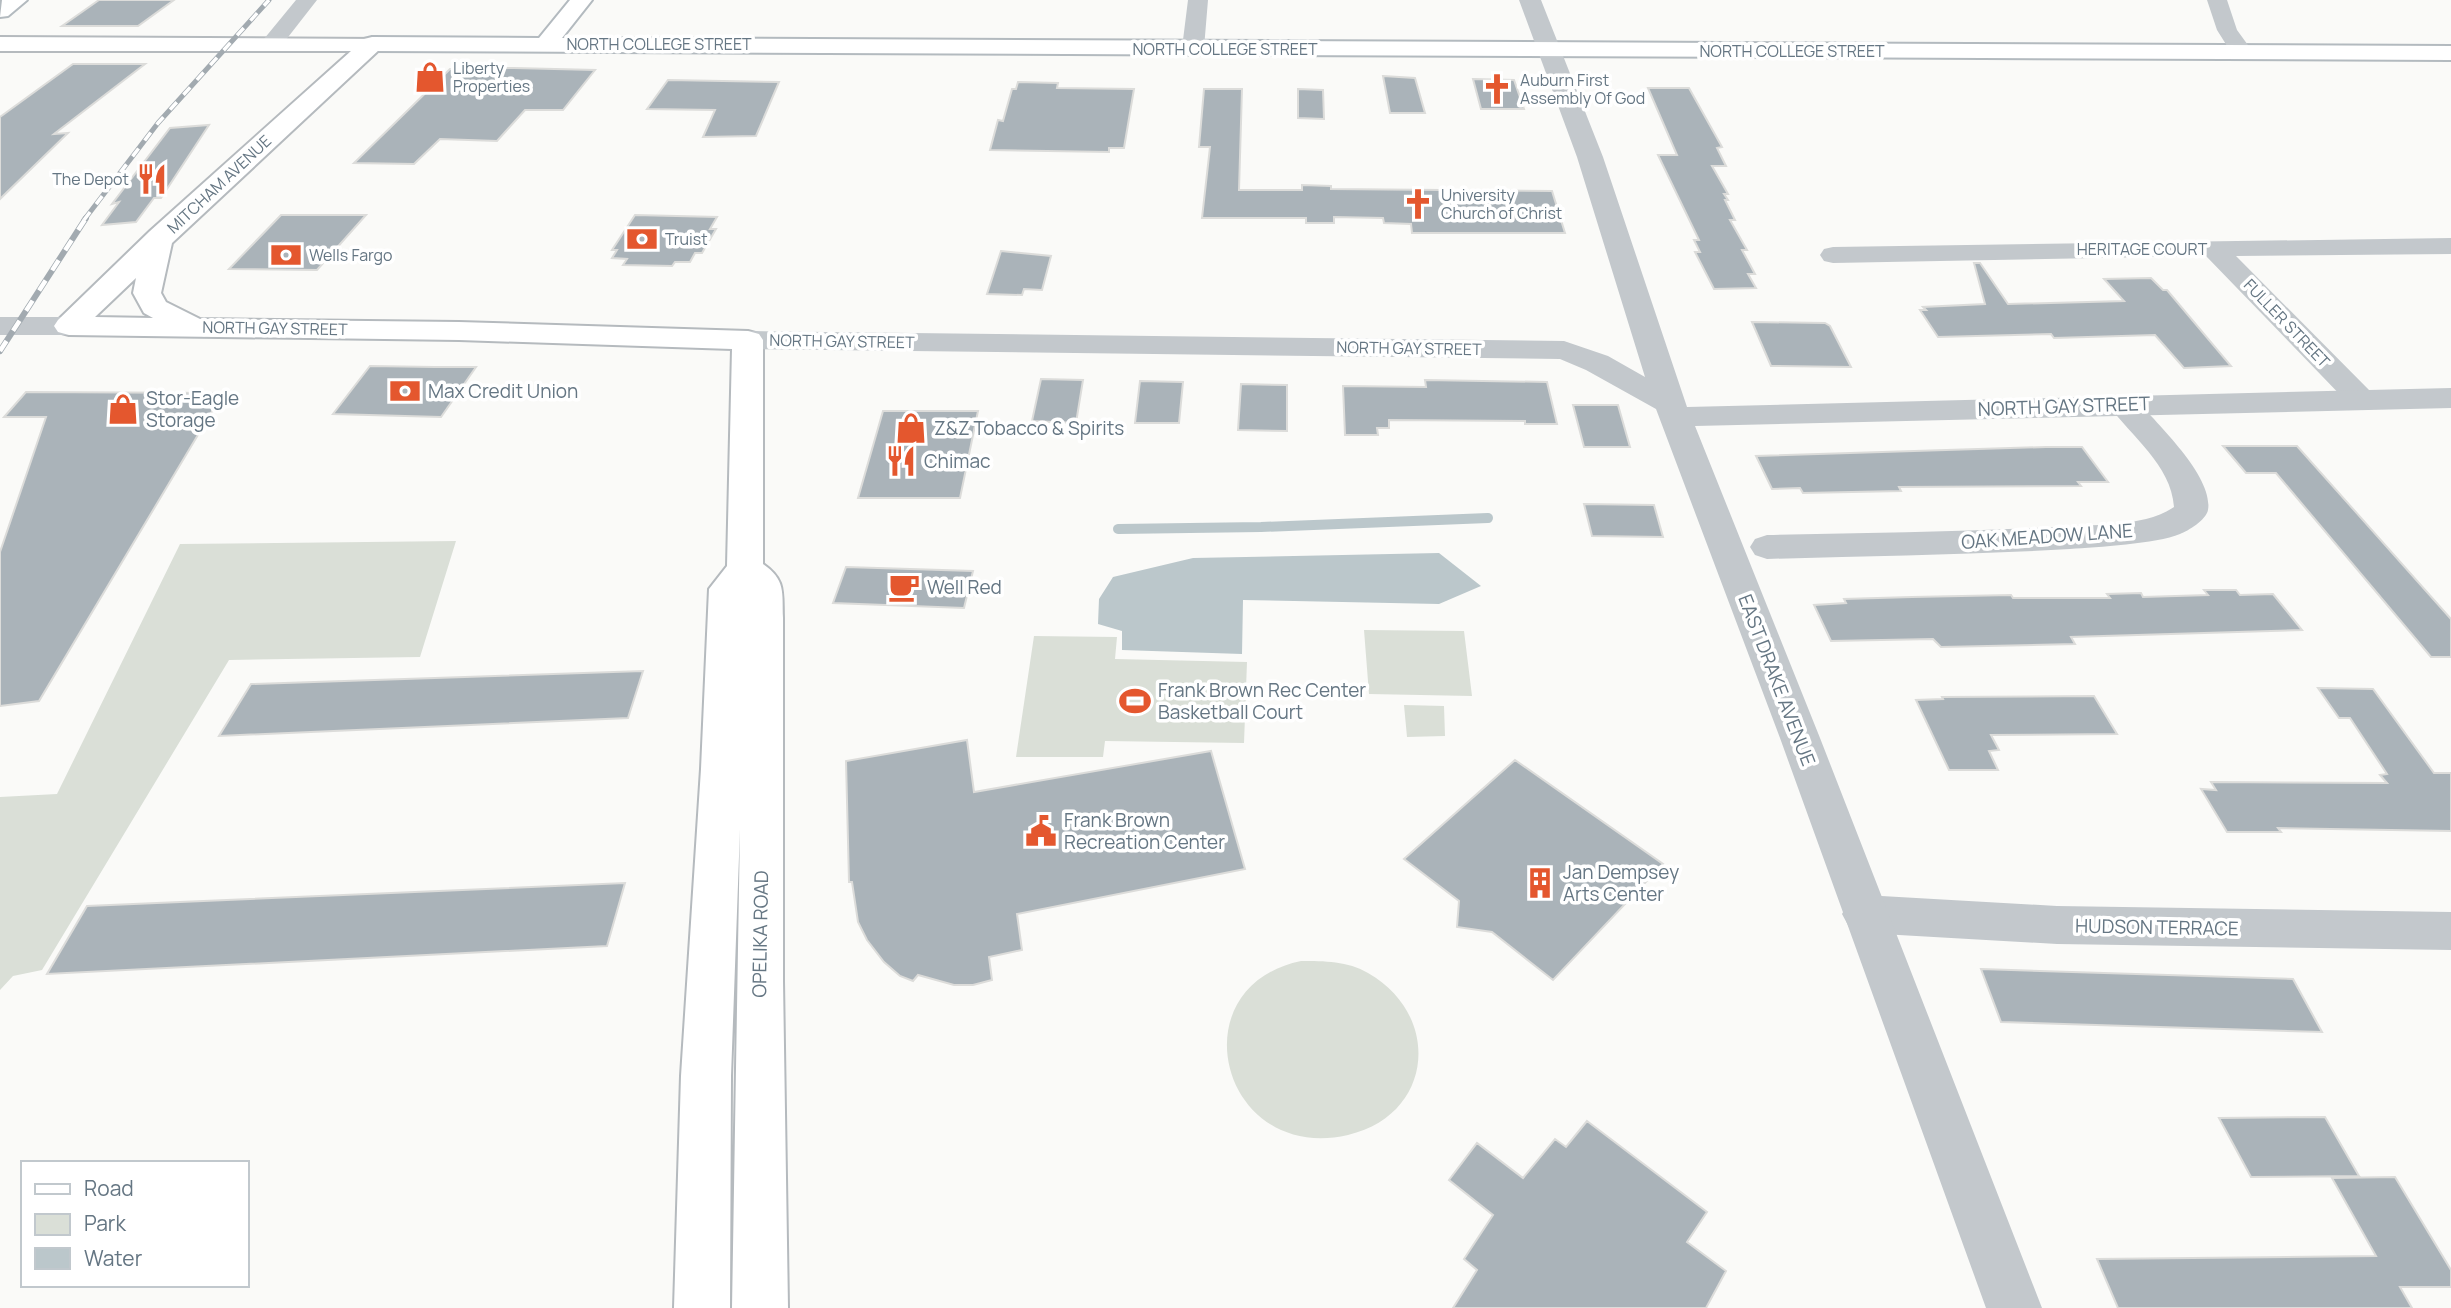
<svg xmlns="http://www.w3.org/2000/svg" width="2451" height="1308" font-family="Manrope,sans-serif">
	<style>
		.green { fill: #dadfd7 }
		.water { fill: #bbc7cb }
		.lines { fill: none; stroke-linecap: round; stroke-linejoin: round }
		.stream { stroke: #bbc7cb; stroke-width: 10 }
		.building { fill: #aab3b9; stroke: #dcdcda; stroke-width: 2 }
		.secondary-casing { stroke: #b3babf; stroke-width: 4 }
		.primary-casing { stroke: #b5babe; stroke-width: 4 }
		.minor { fill: #c3c8cc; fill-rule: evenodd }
		.tertiary { fill: #c3c8cc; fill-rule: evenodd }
		.secondary { fill: #fff; fill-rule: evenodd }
		.primary { fill: #fff; fill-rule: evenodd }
		.rail-far1-casing { stroke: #a2aab0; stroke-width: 5 }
		.rail-casing { stroke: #a2aab0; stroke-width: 6 }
		.rail-far1 { stroke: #fff; stroke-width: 3.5; stroke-dasharray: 10; stroke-linecap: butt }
		.rail { stroke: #fff; stroke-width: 4.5; stroke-dasharray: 12; stroke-linecap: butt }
		.labels { text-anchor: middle; stroke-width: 7; stroke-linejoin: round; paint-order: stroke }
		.far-street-label { font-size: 16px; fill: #657683; stroke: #fff }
		.far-poi-label { font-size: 16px; fill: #657683; stroke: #fff; text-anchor: start }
		.poi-label { font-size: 19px; fill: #657683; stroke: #fff; text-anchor: start }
		.street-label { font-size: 19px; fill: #657683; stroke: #fff }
	</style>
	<rect width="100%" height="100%" fill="#fafaf8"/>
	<!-- green -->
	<path class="green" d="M456,541L420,657L229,660L42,970L13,976L0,990V797L57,794L180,544Z
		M1364,630L1464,631L1472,696L1369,694Z
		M1034,636L1117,637L1115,659L1247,662L1244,743L1105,741L1103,757H1016Z
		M1404,705L1444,706L1445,736L1407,737Z
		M1301,961C1324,961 1348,961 1368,973C1442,1015 1434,1115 1348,1135C1221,1164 1176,987 1301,961Z"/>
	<!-- water -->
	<path class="water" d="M1439,553L1481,586L1439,604L1243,600L1242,654L1122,650V631L1098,624L1099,599L1113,577L1193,558Z"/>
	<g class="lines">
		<!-- stream -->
		<path class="stream" d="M1118,529L1261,527L1488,518"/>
	</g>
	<!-- building -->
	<path class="building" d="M99,0H174L138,26H62Z
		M73,64H145L54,134L68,133L0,199V117Z
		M450,69L514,68L595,70L563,110H525L497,141L440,139L414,164L354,163Z
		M1383,76L1415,78L1425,113H1390Z
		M1473,79L1514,80L1524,109H1481Z
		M668,80L779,82L756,136L703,137L715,110L647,109Z
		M1018,82L1058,83L1057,88L1134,89L1124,148H1109V152L990,150L998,120L1003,121L1012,89H1016Z
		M1648,88H1689L1722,147L1717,148L1726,166H1712L1728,194H1724L1728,200H1725L1735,220H1730L1747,250H1742L1755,274H1748L1756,288L1714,289L1695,252H1700L1694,240H1699L1658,155H1677Z
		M1204,89H1242L1239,190H1302V185L1331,186V189L1552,191L1565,233H1412L1411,224L1384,223L1383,218L1334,217V223H1306V218H1202L1210,147H1199Z
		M1298,89L1323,90L1324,119L1298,118Z
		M209,125L161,198H154L136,222L102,225L119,202L112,204L170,128Z
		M281,215H366L317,270L229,269Z
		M635,215L717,217L710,229H716L702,253H695L690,262H675L672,266L623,265L627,259L612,258L617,250H612Z
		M1001,251L1051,256L1042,290L1024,289L1022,295L987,294Z
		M1974,263H1980L2008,304L2124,301L2104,279L2151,278L2163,290H2167L2231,366L2184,368L2155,335L2054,338L2051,334L1938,337L1920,310H1926L1923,307L1985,304Z
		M1752,322L1825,323L1830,326L1851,367L1771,366Z
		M370,366L435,367H476L441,417L333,414Z
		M1041,379L1083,380L1076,423L1032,421Z
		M1425,380L1547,382L1557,424H1525V421L1389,420V428H1377L1378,435H1345L1343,386L1426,387Z
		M1140,381L1183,382L1179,423H1135Z
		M1241,384L1287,385V431L1238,430Z
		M26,392L223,393L39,701L0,706V552L46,417H4Z
		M1573,405H1618L1630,447H1584Z
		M883,411H978L960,498H858Z
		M2223,446H2297L2451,619V657H2431L2276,473H2246Z
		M2046,447H2082L2108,482H2078L2081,486L1899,487L1901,491L1803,493L1800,488L1772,489L1756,456Z
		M1584,504L1654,505L1663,537L1592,536Z
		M846,567L973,571L964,608L833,603Z
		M2204,590H2236L2240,595L2273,594L2302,630L2071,637L2075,644L1941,647L1933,639L1831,641L1814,605L1846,603L1844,599L1912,597L2011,595L2013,598H2110L2107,594L2141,593L2143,597L2208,595Z
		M643,671L628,718L219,736L251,684Z
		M2318,688L2373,689L2434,773H2451V831L2278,828L2281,832H2227L2201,789L2216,790L2211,782L2387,783L2380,775L2387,774L2350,718H2339Z
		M2094,696L2117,734L1991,735L1999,750L1989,751L1998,770H1949L1916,700L1943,699L1942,697Z
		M967,740L974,792L1211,751L1245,869L1017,914L1022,950L989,957L992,980L973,985H954L918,975L913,981L900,976L884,962L867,940L858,922L852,882H849L846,761Z
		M1515,760L1663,864L1553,980L1492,932L1457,927L1459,901L1404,859Z
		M625,883L607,946L47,974L87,906Z
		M1981,969L2293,979L2322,1032L2001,1022Z
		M2325,1117L2359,1176L2251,1177L2219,1118Z
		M1587,1121L1707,1212L1687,1242L1726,1271L1706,1308H1453L1477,1270L1464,1259L1493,1215L1449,1180L1477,1143L1523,1178L1555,1139L1566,1147Z
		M2395,1177L2451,1270V1287H2400L2412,1308H2118L2097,1259L2376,1256L2332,1178Z"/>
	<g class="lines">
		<defs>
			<path id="secondary" d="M2,0H27L8,16L0,17Z
				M570,0H592L562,38L2451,46V60L372,51L364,49L361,44L364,39L372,37L539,38Z"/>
			<path id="primary" d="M0,37L380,39L383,44L380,49L172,243L161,293L166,302L200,319L459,322L748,331L759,334L763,340V564C786,580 782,592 783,618V981L788,1308H732L740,829L731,1076L730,1308H674L681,1076L701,769L709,589L727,566L732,349L459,340L69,335L58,332L54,326L58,320L150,231L351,51H0ZM136,278L133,293L144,313L153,318L95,317Z"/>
		</defs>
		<!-- secondary casing -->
		<use href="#secondary" class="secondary-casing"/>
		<!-- primary casing -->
		<use href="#primary" class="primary-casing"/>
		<!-- minor -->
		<path class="minor" d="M296,0H317L278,50H262L259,45Z
			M1188,0H1208L1204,48L1201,53H1185L1182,48Z
			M2207,0H2227L2237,30L2253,52L2250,57H2234L2217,30Z
			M2451,238V254L2236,256L2371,392L2375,398L2371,404L2360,407L2349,404L2206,256L1833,263L1824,261L1820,255L1824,249L1833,247Z
			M2123,395L2134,397C2155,422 2214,476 2208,510C2206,520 2188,531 2180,534C2156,544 2097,547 2070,549C1969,555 1868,556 1767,559L1755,555L1750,547L1755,539L1767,535C1863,533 1959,532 2055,527C2092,524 2143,528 2174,507C2171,464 2131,437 2108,404L2112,397Z
			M1864,895L2057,906L2451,912V950L2057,944L1864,933L1849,927L1842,914L1849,901Z"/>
		<!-- tertiary -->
		<path class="tertiary" d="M1519,0H1541L1603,157L1687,407L2451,388V408L1695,426L1820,738L2042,1308H1986L1780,738L1656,409L1586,370L1560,359L748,349L737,346L733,340L737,334L748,331L1564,341L1608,356L1645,377L1577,157Z
			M0,317H69L80,320L84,326L80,332L69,335H0Z"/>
		<!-- secondary -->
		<use href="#secondary" class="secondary"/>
		<!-- primary -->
		<use href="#primary" class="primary"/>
		<defs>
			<path id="rail-far1" d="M84,220L158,123L269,0"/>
			<path id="rail" d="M0,351L86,218"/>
		</defs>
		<!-- rail-far1 casing -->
		<use href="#rail-far1" class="rail-far1-casing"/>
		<!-- rail casing -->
		<use href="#rail" class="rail-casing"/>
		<!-- rail-far1 -->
		<use href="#rail-far1" class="rail-far1"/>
		<!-- rail -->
		<use href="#rail" class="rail"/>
	</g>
	<!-- icons -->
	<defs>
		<symbol id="shop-bare" viewBox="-9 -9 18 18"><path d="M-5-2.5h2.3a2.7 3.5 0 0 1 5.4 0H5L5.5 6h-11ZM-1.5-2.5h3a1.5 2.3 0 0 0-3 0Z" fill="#e4572e" stroke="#fff" stroke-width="2.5" paint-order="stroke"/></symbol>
		<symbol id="church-bare" viewBox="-9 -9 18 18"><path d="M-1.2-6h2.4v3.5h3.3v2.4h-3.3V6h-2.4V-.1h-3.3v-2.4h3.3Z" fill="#e4572e" stroke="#fff" stroke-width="2.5" paint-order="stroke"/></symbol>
		<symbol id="restaurant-bare" viewBox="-9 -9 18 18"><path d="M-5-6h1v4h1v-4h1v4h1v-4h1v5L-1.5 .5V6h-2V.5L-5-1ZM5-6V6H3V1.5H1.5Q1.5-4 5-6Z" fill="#e4572e" stroke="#fff" stroke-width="2.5" paint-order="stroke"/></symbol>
		<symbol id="bank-bare" viewBox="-9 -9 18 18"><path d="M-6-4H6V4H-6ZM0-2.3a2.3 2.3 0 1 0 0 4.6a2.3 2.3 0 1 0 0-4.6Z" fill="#e4572e" stroke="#fff" stroke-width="2.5" paint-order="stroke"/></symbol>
		<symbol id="cafe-bare" viewBox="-9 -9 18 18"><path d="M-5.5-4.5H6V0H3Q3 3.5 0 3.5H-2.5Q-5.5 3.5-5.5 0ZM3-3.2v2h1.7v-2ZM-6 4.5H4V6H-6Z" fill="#e4572e" stroke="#fff" stroke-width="2.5" paint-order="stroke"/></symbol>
		<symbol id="stadium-bare" viewBox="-9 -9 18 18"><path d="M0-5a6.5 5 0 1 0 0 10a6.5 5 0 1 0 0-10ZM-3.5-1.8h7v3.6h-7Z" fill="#e4572e" stroke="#fff" stroke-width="2.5" paint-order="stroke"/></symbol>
		<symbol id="civic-bare" viewBox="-9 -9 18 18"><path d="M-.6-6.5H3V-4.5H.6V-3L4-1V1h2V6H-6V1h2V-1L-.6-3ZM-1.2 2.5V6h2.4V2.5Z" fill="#e4572e" stroke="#fff" stroke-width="2.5" paint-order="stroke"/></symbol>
		<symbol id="building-bare" viewBox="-9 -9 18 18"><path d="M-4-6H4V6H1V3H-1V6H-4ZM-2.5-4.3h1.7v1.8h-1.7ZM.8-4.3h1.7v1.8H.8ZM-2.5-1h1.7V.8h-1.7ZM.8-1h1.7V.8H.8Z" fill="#e4572e" stroke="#fff" stroke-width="2.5" paint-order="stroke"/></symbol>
	</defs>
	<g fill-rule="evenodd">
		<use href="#shop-bare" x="408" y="55" width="44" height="44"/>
		<use href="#church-bare" x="1475" y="67" width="44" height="44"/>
		<use href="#restaurant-bare" x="130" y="157" width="44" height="44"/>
		<use href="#church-bare" x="1396" y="182" width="44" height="44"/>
		<use href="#bank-bare" x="620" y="217" width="44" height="44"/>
		<use href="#bank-bare" x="264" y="233" width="44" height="44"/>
		<use href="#bank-bare" x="383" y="369" width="44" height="44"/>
		<use href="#shop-bare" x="101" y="387" width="44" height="44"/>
		<use href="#shop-bare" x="889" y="406" width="44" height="44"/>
		<use href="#restaurant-bare" x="879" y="439" width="44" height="44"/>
		<use href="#cafe-bare" x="882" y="565" width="44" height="44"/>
		<use href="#stadium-bare" x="1113" y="679" width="44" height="44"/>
		<use href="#civic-bare" x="1019" y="809" width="44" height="44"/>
		<use href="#building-bare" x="1518" y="861" width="44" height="44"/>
	</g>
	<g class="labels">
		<!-- far-street labels -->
		<g class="far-street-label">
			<text x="659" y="50">NORTH COLLEGE STREET</text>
			<text x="1225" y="55">NORTH COLLEGE STREET</text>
			<text x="1792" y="57">NORTH COLLEGE STREET</text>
			<text transform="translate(219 184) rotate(-43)" y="6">MITCHAM AVENUE</text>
			<text x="2142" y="255">HERITAGE COURT</text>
			<text transform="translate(2287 323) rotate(46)" y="6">FULLER STREET</text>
			<text transform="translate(275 328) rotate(1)" y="6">NORTH GAY STREET</text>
			<text transform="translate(842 341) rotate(1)" y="6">NORTH GAY STREET</text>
			<text transform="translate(1409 348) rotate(1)" y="6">NORTH GAY STREET</text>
		</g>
		<!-- far-poi labels -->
		<g class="far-poi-label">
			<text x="453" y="74">Liberty<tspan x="453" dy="18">Properties</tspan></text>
			<text x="1520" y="86">Auburn First<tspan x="1520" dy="18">Assembly Of God</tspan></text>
			<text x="129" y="185" text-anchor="end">The Depot</text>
			<text x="1441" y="201">University<tspan x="1441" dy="18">Church of Christ</tspan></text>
			<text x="665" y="245">Truist</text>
			<text x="309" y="261">Wells Fargo</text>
		</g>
		<!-- poi labels -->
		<g class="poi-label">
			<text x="428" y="398">Max Credit Union</text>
			<text x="146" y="405">Stor-Eagle<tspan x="146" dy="22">Storage</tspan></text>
			<text x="934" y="435">Z&amp;Z Tobacco &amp; Spirits</text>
			<text x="924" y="468">Chimac</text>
			<text x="927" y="594">Well Red</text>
			<text x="1158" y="697">Frank Brown Rec Center<tspan x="1158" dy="22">Basketball Court</tspan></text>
			<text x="1064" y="827">Frank Brown<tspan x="1064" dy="22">Recreation Center</tspan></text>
			<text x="1563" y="879">Jan Dempsey<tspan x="1563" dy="22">Arts Center</tspan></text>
		</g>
		<!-- street labels -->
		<g class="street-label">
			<text transform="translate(2064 406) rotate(-2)" y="7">NORTH GAY STREET</text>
			<text transform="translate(2047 536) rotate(-4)" y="7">OAK MEADOW LANE</text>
			<text transform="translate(1777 680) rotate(69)" y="7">EAST DRAKE AVENUE</text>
			<text transform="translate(2157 927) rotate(1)" y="7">HUDSON TERRACE</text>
			<text transform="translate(760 934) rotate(-89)" y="7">OPELIKA ROAD</text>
		</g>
	</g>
	<!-- legend -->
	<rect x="21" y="1161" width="228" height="126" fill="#ffffff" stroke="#c1c8cd" stroke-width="2"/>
	<rect x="35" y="1184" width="35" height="10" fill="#ffffff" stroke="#c1c8cd" stroke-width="2"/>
	<text x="84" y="1196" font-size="21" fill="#657683">Road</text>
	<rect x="35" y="1214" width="35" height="21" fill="#dadfd7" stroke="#c1c8cd" stroke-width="2"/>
	<text x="84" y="1231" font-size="21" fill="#657683">Park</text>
	<rect x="35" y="1248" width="35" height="21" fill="#bbc7cb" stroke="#c1c8cd" stroke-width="2"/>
	<text x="84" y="1266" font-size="21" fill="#657683">Water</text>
</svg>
